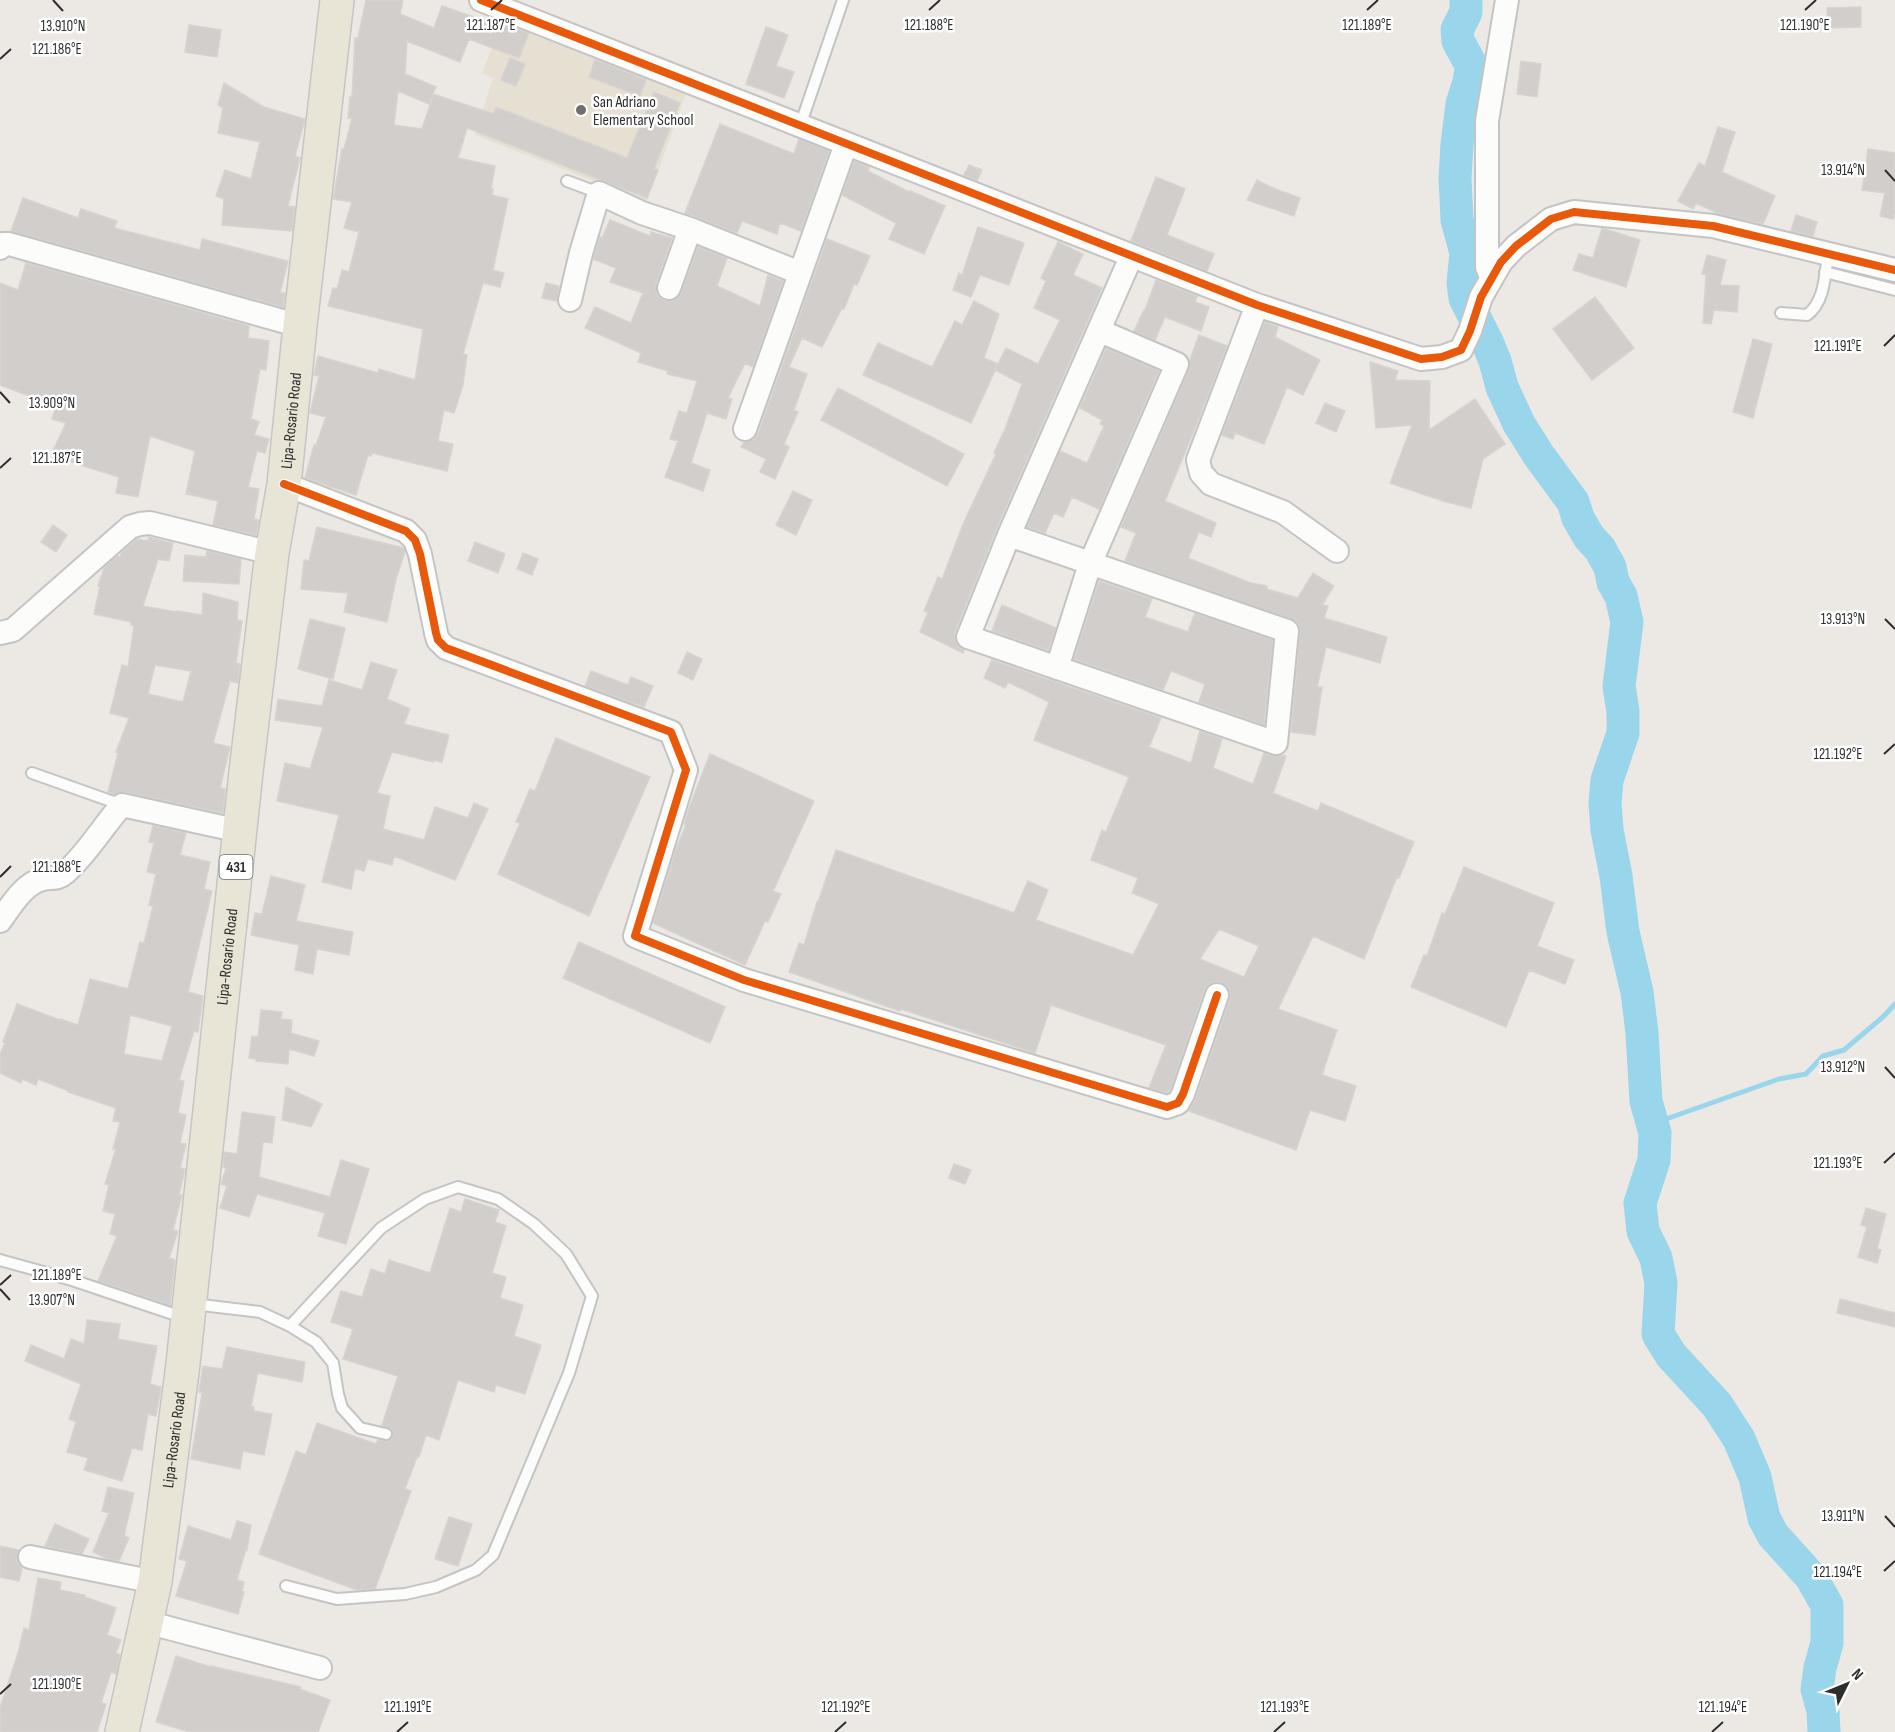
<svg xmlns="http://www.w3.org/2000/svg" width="1895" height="1732" font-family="'Sofia Sans Condensed',sans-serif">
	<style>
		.education { fill: #e6e0d3 }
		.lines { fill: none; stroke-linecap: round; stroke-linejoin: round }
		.stream { stroke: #99d6ec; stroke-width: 5 }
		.river { stroke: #99d6ec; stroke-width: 33 }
		.building { fill: #d1cecb; stroke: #d7d4d0; stroke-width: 1.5; fill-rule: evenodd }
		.lane-casing { stroke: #c5c4c5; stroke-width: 14 }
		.street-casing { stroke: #c5c4c5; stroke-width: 26 }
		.primary-casing { stroke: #c6c5c4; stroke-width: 36 }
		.lane { stroke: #fcfcfb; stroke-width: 10 }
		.street { stroke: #fcfcfb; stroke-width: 22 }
		.primary { stroke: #e8e4d6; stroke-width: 33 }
		.cycleway-casing { stroke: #fff; stroke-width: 11 }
		.cycleway { stroke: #e8590c; stroke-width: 8 }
		.ticks { fill: none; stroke: #2e2e2e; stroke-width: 2 }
		.poi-dot { fill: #706f6e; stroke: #fff; stroke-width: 2 }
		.labels { text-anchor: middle; stroke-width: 5; stroke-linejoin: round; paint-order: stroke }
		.shield { fill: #fff; stroke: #6d6d6d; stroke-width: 1.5 }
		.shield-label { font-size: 15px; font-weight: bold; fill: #2e2e2e }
		.poi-label { font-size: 16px; fill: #2e2e2e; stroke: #fff; text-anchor: start }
		.street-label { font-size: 16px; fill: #2e2e2e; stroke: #fff }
		.ticks-label { font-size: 15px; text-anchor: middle; fill: #2e2e2e; stroke: #fff; stroke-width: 5; stroke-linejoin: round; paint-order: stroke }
	</style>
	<rect width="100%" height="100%" fill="#ece8e4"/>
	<!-- education -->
	<path class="education" d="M505,15L689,85L647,202L475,135L493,78L482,73Z"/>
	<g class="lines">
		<!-- stream -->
		<path class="stream" d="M1652,1124L1779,1079L1806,1074L1823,1056L1844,1050L1884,1016L1895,1004"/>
		<!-- river -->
		<path class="river" d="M1466,0V12L1457,30L1458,41L1470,63L1471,69L1469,82L1462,104L1457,144L1455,178L1457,220L1466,253L1463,283L1465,298L1488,344L1495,361L1502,387L1519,424L1540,457L1573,502L1578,518L1589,537L1600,549L1610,567L1613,582L1621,596L1627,622L1619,686L1623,712V733L1607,780L1605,803L1607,830L1616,876L1623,932L1637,992L1642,1033L1646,1101L1655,1133L1654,1160L1640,1203L1643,1231L1656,1258L1661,1283L1658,1334L1671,1355L1717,1405L1739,1439L1755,1477L1764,1518L1773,1535L1811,1577L1827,1605V1643L1820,1668L1817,1689L1823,1711L1824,1732"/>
	</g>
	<!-- building -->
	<path class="building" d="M366,0H403L400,14L434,28L442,6L503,27L504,24L529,33L519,58L469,39L460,62L407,41L405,74L436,87L433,94L494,114L496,107L627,158L654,92L680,103L654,169L658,170L647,198L467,128L458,158L495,166L491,189H493L492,195L508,199L493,270L504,273L500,287L483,283L463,354L467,355L463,385L454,413L444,410L438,441L453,444L447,471L372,453L371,456L368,455L356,495L305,478L314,445H316L326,417L310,413L319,376L314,375L318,356L378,373L379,369L415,380L423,329L328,306L333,288L337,289L342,270L349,272L359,232L344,228L352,202L333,199L342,149H344L352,118H348L350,97H352L355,38H358ZM398,91L429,104L433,96L422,129L394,125Z
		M1861,7V27L1828,28L1827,8Z
		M189,25L221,30L217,57L185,52Z
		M766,27L788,35L776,66L794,72L784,98L746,84Z
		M510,58L525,64L516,86L501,80Z
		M595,59L646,80L640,96L589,77Z
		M1521,61L1541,64L1537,97L1517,94Z
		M224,83L264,107L305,119L295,156L300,158L288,206L295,207L292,231L222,225L224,199L216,196L225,170L251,179L260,142L218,133L223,108L218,105Z
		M720,124L794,154L799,139L829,151L801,231L780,223L777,234L742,221L737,233L685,213Z
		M1718,127L1735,132L1722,172L1775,196L1763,224L1719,214L1696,203L1693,209L1678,201L1699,163L1705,166Z
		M1868,149L1895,153V211L1893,219L1880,216L1885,193L1862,190Z
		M854,161L869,167L868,171L909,192L910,191L945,206L924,254L889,239L896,223L842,195Z
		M969,165L982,170L977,181L964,175Z
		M1156,177L1185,189L1167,235L1214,254L1207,271L1131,241Z
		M1257,180L1275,189L1300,198L1294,216L1247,200Z
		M23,198L78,218L81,209L117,221L114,228L200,250L202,239L288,261L280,293H285L283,307L11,231Z
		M1796,215L1817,222L1813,236L1791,231Z
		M610,220L650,236L651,232L672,238L656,284V291L658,296L665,301H672L677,299L681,293L698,247L727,258L717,286L760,306L768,275L783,281L753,367L745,363L728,398L732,399L726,419L707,413L691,463L710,470L703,491L665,477L678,441L670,439L679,411L687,413L697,381L667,374L668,371L638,362L641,353L585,328L595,307L631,323L643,293L610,282L616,268L593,259L600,237L602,238Z
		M978,227L1024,243L1009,285L980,275L971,297L953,290L959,273L962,275Z
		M1602,228L1640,240L1626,287L1573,270L1579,254L1593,258Z
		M827,239L870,256L857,285L854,284L844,309L842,308L822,347L802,338L789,367L807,374L794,410L798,412L784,444L789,447L775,479L760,472L766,459L741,447L744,442L753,440L758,434Z
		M1058,242L1083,254L1073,275L1102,288L996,530L955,632V640L958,646L964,650L963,653L920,632L928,612L924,611L938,577L942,579L964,522L996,454L994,453L1005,429L1022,384L995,370L1006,348L1038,364L1060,320L1034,308L1046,281L1041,278Z
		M1707,255L1726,260L1720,285L1739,286L1737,312L1714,310L1711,324L1703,323L1706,275L1702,274Z
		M26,263L249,326L248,338L269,341L266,370L260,369L251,419L259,422L254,435L269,439L265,453L257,451L248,487L259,489L254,519L259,520L256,535L213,525L218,501L186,494L195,451L150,436L138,497L116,493L119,477L77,464L52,453L66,423L52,419L56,406L0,385V283L18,290Z
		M1156,280L1197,296L1195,302L1209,307L1201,331L1165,317L1155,340L1134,331L1144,310H1145Z
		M546,283L559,286L557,301L542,298Z
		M1595,297L1634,348L1592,380L1553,329Z
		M974,301L999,314L984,358L998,364L971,423L863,375L878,343L932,367L955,321L962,325Z
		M1265,322L1278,327L1275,337L1320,360L1303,395L1287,387L1264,444L1235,433L1233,439L1222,435Z
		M1199,335L1227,346L1194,431L1165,501L1216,523L1211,537L1199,532L1188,558L1251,583L1267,586V589L1298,598L1313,573L1334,586L1322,605L1328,606L1324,618L1387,637L1380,663L1326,647L1317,687H1322L1315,735L1291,732L1300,632L1299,626L1296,621L1125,561L1136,533L1121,527L1189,369L1190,360Z
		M1753,339L1772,344L1753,418L1733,412Z
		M1106,348L1159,371L1099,509L1072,497L1063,517L1054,513L1045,533L1027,527L1060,451L1087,463L1104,426L1100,424L1102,420L1080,408Z
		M1370,362L1398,371L1395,380L1430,381L1429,430L1475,399L1505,444L1483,459L1471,508L1443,501L1390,483L1412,425L1376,428Z
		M838,388L964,454L947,486L821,420Z
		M1325,403L1345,411L1336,432L1316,423Z
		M793,491L812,500L796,535L776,525Z
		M53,525L67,535L56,552L41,542Z
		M317,527L404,548L405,551L396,579L387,622L344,612L348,593L301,589L304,560L309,561Z
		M149,537L173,543L169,561L158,559L143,606L176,612L177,611L202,615L203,593L238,602L237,620L242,621L236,663L240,664L238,683L230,681L213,743L230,747L220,788L225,789L223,813L125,792L114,794L108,792L118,753L116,752L129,718L110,713L122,665L128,667L134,626L131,625V622L94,614L100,587L98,586L104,568L117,556L120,557L122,552L137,539L148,541ZM155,665L191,671L183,702L148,694Z
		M475,542L505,554L498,573L468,561Z
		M207,551L241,559L239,584L183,581L185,555L206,557Z
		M523,553L538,559L532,575L517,569Z
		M1099,581L1152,599L1145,617L1188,632L1195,613L1273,640L1264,725L1199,702L1205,684L1171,671L1163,690L1074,659Z
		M1002,605L1056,628L1048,650L992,631Z
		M310,619L345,628L333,679L298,669Z
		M687,652L702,659L693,680L678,673Z
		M992,660L1161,718L1149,747L1191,763L1200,731L1222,739L1213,768L1253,784L1264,753L1272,756L1282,755L1286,756L1273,793L1318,811L1321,803L1414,842L1399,878L1397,877L1364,959L1313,936L1278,1009L1337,1030L1322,1075L1356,1086L1345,1121L1310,1110L1296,1150L1189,1111L1196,1098L1230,999V993L1228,987L1221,982H1214L1209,984L1204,991L1171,1088L1167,1093L1149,1088L1166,1045L1051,1005L1035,1053L901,1009L900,1011L789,972L799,943L804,945L817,902H818L836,850L1014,913L1028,881L1048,890L1036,920L1133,955L1159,904L1132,893L1138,878L1091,860L1102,830L1106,832L1129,777L1034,740L1049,702L1008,682L1005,688L984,678ZM1219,929L1259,946L1244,977L1200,959Z
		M371,662L397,670L387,699L410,709L404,724L449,735L442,762L433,760V762L392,752L377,793L390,796L383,829L424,840L435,807L468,818L474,803L488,809L455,880L394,856L392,865L368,859L364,871L355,868L351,889L322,882L339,815L277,801L285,763L310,769L323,727L275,720L278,699L322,706L329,680L362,690Z
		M591,671L628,685L631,677L653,686L644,707L585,686Z
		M556,738L650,777L589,916L498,874L520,823L516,822L530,789L535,791Z
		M710,754L814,801L773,891L781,894L768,922L765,921L745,965L653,923L677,846L686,825L684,824L689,808Z
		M153,826L186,833L180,855L210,862L204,889L212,891L188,992L203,996L198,1032L194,1031L179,1080L184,1081L178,1113L186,1115L180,1143L186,1144L180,1168L185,1169L179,1195H182L173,1230L178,1231L169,1258L175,1260L170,1305L98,1281L117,1236L110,1234L115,1214L103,1211L109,1185L105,1184L116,1149H113L120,1122L113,1121L116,1108L68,1092L69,1091L38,1079L36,1085L22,1079L21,1083L0,1073V1054L5,1043L3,1042L17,1004L60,1020L61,1019L78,1025L90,979L128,989L140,942L144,943L153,906L149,905L156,874L147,872L154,843L149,842ZM130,1015L172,1026L162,1061L124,1054Z
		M1464,867L1554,903L1537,946L1574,960L1565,984L1529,970L1506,1027L1411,987L1424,955L1427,956L1442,913L1445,914Z
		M271,876L305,885L296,921L353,932L349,955L317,949L313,974L295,970L299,945L251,935L255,913L262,914Z
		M579,942L725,1007L710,1043L563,978Z
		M261,1010L282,1012L281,1019L292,1020L291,1033L319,1041L314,1056L289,1049L288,1064L256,1061V1059L249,1058L252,1036L258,1037Z
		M286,1087L322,1104L311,1127L282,1120Z
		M242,1112L275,1117L272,1143L263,1142L259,1177L330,1197L341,1160L369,1169L346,1244L318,1236L325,1213L257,1194L249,1217L220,1208L227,1186L221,1184L226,1168L223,1167L224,1152L237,1154Z
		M954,1164L971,1170L965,1184L949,1178Z
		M465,1199L499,1210L495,1222L506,1226L492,1273L506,1277L500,1298L523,1305L514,1336L541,1345L525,1394L496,1385L494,1392L458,1380L439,1440L426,1435L419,1457H417L405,1489L411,1491L375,1589L357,1590L259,1554L296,1451L306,1455L317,1423L376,1444L378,1440L388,1441L393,1436L391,1429L382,1425L398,1376L343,1359L353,1329L331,1322L341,1291L362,1297L371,1269L385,1274L389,1260L430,1273L450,1208L461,1212Z
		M1866,1208L1886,1214L1877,1249L1881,1250L1877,1263L1858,1257L1867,1227L1861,1225Z
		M1840,1299L1895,1313V1327L1837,1313Z
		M87,1320L120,1324L118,1339L157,1346L150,1384L161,1387L156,1416L148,1414L142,1450L132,1448L122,1481L84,1470L88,1458L67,1452L76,1422L69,1419L81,1384L25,1361L31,1345L64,1359L71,1339L84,1344Z
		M227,1347L305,1362L302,1382L258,1373L251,1406L254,1407V1411L272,1414L264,1455L243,1451L240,1469L191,1459L202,1393L199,1392L203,1366L222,1369Z
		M108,1487L134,1493L124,1536L129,1538L119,1561L108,1559L93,1552L109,1513L102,1511Z
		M449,1517L472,1524L458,1566L435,1559Z
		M237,1521L251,1525L247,1550L246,1549L237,1580L244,1582L242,1591L244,1592L238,1614L176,1596L187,1561L179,1559L188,1526L231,1540Z
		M55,1524L89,1539L82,1554L45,1546Z
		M0,1546L19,1550L17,1555V1561L22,1568L19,1581L0,1577Z
		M38,1578L61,1582L60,1590L85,1595V1597L116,1608L107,1635L121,1640L116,1653L120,1655L116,1674L111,1672L101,1703L106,1704L97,1732H0V1708L18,1653L24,1628L29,1630Z
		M176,1656L211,1667V1666L301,1687L300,1689L330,1700L318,1732H190L156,1722Z"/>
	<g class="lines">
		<defs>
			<path id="lane" d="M800,126L843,0
				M567,181L599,193
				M1825,272L1895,290
				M1781,313L1807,315C1825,302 1825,274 1828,254
				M32,773L122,805
				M0,1260L72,1280L185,1318
				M193,1304L260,1312L290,1326L316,1342L333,1363L338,1394L342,1408L360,1428L386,1434
				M286,1586L337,1599L405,1594L436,1587L476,1570L493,1555L569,1373L592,1296L566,1254L534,1224L498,1199L458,1187L425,1199L381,1228L290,1326"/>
			<path id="street" d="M481,0L1257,305L1421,359L1442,357L1461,350L1470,331L1481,297L1501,262L1516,246L1551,219L1574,212L1713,226L1895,270
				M0,248L3,244H9L300,326
				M1491,277L1487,267V121L1507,0
				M669,288L690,229
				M570,300L581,253L599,193L642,213L690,229L800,273
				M1257,305L1198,460L1201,473L1211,484L1283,512L1337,551
				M745,429L846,144
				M284,484L406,531L415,540L420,554L436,633L438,640L446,648L671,732L686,770L635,936L744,980L1167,1107L1178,1103L1183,1094L1217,995
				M1009,535L1287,631L1276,743L968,637L1009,535L1131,257
				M0,633L13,630L130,527L140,524L150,523L272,553
				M1057,668L1090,564L1177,364L1100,331
				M0,921C11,906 24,883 43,879C52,877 57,880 65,873C88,853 102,827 122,805L240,831
				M30,1557L155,1582
				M146,1622L320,1668"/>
			<g id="primary">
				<path id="s1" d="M122,1732L155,1582L183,1364L246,772L272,553L284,484L300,326L337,0"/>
			</g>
		</defs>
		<!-- lane casing -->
		<use href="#lane" class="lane-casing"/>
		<!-- street casing -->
		<use href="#street" class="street-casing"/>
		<!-- primary casing -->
		<use href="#primary" class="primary-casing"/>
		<!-- lane -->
		<use href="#lane" class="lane"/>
		<!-- street -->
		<use href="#street" class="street"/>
		<!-- primary -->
		<use href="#primary" class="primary"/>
		<defs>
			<path id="cycleway" d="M481,0L1257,305L1421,359L1442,357L1461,350L1470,331L1481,297L1501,262L1516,246L1551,219L1574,212L1713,226L1895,270
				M284,484L406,531L415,540L420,554L436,633L438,640L446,648L671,732L686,770L635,936L744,980L1167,1107L1178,1103L1183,1094L1217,995"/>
		</defs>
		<!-- cycleway casing -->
		<use href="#cycleway" class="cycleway-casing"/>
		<!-- cycleway -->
		<use href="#cycleway" class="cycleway"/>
	</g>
	<!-- ticks -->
	<path class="ticks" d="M53,0L63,11M491,10L502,0M929,10L940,0M1367,10L1378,0M1805,10L1816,0M0,59L11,49M1885,170L1895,181M1884,346L1895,335M0,392L10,403M0,468L11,458M1885,619L1895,629M1884,754L1895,744M0,877L11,866M1885,1067L1895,1078M1884,1163L1895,1153M0,1285L11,1275M0,1289L10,1300M1885,1516L1895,1527M1884,1571L1895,1561M0,1694L11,1684M397,1732L408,1722M835,1732L846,1722M1274,1732L1285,1722M1712,1732L1723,1722"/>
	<!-- markers -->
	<circle class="poi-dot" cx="581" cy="110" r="6"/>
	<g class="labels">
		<!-- shield labels -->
		<rect class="shield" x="219.5" y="855" width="33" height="24" rx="4.5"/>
		<g class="shield-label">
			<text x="236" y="872">431</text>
		</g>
		<!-- poi labels -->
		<g class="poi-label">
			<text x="593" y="107">San Adriano<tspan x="593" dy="18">Elementary School</tspan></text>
		</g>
		<!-- street labels -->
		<g class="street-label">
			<text dy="6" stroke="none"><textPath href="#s1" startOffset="1323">Lipa-Rosario Road</textPath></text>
			<text dy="6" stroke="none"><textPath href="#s1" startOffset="783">Lipa-Rosario Road</textPath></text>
			<text dy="6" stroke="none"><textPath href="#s1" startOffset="297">Lipa-Rosario Road</textPath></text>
		</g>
	</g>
	<g class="ticks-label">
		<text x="491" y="30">121.187°E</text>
		<text x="929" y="30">121.188°E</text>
		<text x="1367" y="30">121.189°E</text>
		<text x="1805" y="30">121.190°E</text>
		<text x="63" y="31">13.910°N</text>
		<text x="57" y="54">121.186°E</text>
		<text x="1843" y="175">13.914°N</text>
		<text x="1838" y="351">121.191°E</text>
		<text x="52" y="408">13.909°N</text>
		<text x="57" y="463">121.187°E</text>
		<text x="1843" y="624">13.913°N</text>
		<text x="1838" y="759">121.192°E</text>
		<text x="57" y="872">121.188°E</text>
		<text x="1843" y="1072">13.912°N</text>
		<text x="1838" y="1168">121.193°E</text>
		<text x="57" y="1280">121.189°E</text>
		<text x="52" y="1305">13.907°N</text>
		<text x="1843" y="1521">13.911°N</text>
		<text x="1838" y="1577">121.194°E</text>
		<text x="57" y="1689">121.190°E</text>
		<text x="408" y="1712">121.191°E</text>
		<text x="846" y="1712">121.192°E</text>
		<text x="1285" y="1712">121.193°E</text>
		<text x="1723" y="1712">121.194°E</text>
	</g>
	<!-- north arrow -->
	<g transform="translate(1847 1684) rotate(47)" stroke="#ffffff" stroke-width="4.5" paint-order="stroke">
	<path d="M0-4.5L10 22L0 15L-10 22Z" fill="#2e2e2e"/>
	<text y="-9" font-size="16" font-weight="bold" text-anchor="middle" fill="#2e2e2e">N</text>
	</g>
</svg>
